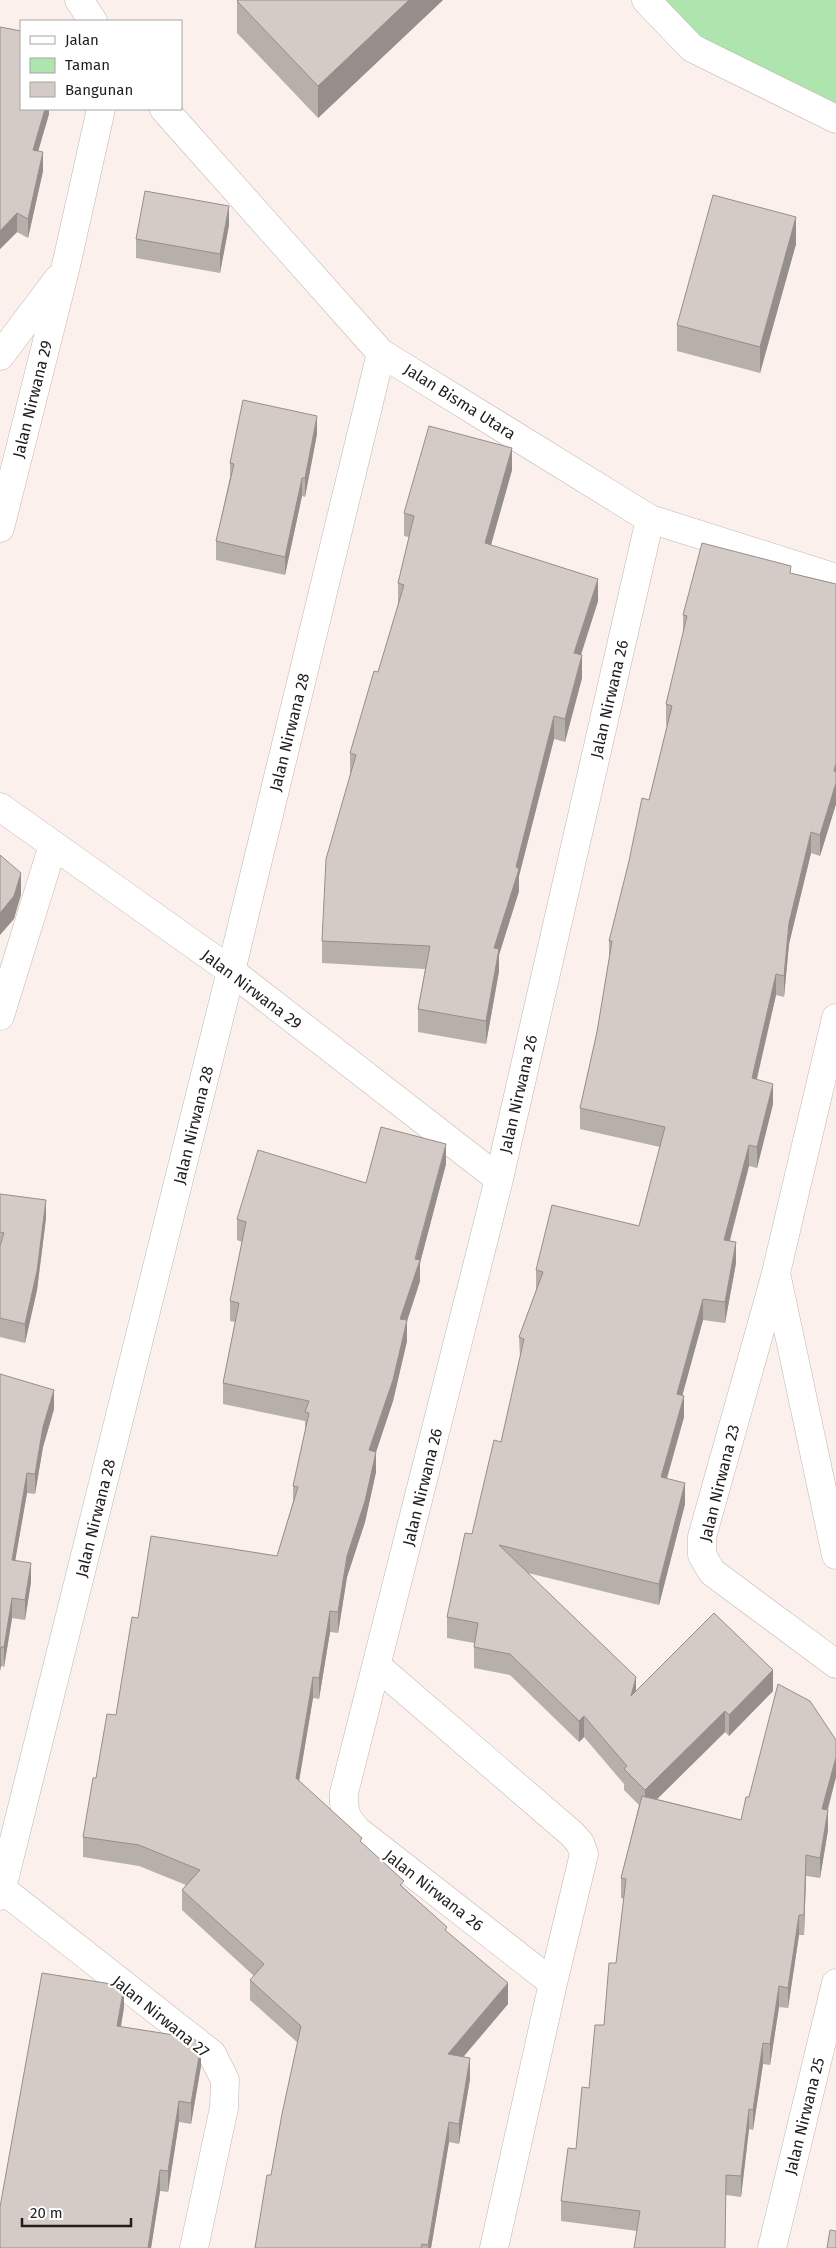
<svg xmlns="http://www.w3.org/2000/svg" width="836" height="2248" font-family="'Fira Sans',sans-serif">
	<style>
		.green { fill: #aee5ae }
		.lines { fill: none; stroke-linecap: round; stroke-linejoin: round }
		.minor-casing { stroke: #c0b6b2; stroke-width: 29 }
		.minor { stroke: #fff; stroke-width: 28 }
		.wall { fill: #b7afaa }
		.shaded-wall { fill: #958e8b }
		.building { fill: #d5cbc6; stroke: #958e8b }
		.labels { text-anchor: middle; stroke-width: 4.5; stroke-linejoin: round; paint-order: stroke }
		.street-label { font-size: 16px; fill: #201d1b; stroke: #fff }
	</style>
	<rect width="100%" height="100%" fill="#fbf0ec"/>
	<!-- green -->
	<path class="green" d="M646,0H836V119L692,48Z"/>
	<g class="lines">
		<defs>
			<path id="minor" d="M79,0L93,21
				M646,0L692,48L836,119
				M164,109L381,353L650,519L836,578
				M0,356L58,279
				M0,528L65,270L101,109
				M0,807L231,971L499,1179
				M0,1016L53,845
				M836,1018L776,1273L836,1555
				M775,1277L702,1537V1555L712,1572L836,1664
				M377,1666L572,1834L580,1843L584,1854L553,1983L494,2248
				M2,1889L212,2054L225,2080L224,2108L194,2248
				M0,1896L231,971L381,353
				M553,1983L358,1831C346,1819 343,1810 344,1793L499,1179L650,519
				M772,2248L836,1983"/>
		</defs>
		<!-- minor casing -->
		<use href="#minor" class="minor-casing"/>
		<!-- minor -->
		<use href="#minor" class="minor"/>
	</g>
	<!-- wall -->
	<path class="wall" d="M238,0H443L318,118L237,33V1Z
		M0,27L49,109V114L38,151L43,171L28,238L17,232L0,249Z
		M229,225L220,273L136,258V239Z
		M796,244L760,373L677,351V325Z
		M317,434L305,497L302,496L285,575L216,560V541L230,477V463Z
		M512,470L491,545L598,601L581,655L582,678L565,742L554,739L519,876V891L499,955V971L486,1044L418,1032V1009L425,969L322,963V941L350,775V753L378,672L398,606V583L409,537L404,536V513Z
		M791,573L836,584V804L820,856L811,853L789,944L784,997L776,995L757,1079L773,1104L757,1168L749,1166L730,1241L736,1263L725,1323L703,1320L682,1395L684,1417L667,1479L685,1504L659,1605L528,1573L636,1691H773L729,1736L725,1732L657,1799L741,1820L749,1797L836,1740V1777L828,1810V1830L820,1878L806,1876L804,1935H799L788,2008L779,2007L770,2065L763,2064L753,2130L749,2129L741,2197L726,2195L637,2231L561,2221V2201L576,2149L589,2088L604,2025L616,1963L624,1899L621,1898V1878L639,1805L624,1790V1784L584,1737L579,1742L510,1675L474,1668V1643L447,1638V1617L501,1442L520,1358L519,1337L536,1291V1270L639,1226L660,1147L580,1129V1108L597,1032L609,960V941L649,800L667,726L666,725V704L683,634V615Z
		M446,1164L420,1263V1281L407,1321V1341L393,1401L376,1452V1472L365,1522L347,1577L338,1633L330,1632L319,1699L313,1698L299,1781L362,1843L404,1888L447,1932L508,2004L463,2057L470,2079L459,2144L449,2142L431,2248H255L271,2175L298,2043L250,2000V1980L254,1976L182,1910V1890L186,1885L139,1866L83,1857V1837L96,1778L116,1715L138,1618L277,1556L293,1502V1486L305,1431V1421L223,1404V1383L235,1322L230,1321V1301L242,1242L237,1240V1219L366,1183Z
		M0,1194L46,1218L37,1290L25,1343L0,1337Z
		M0,1374L54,1409L43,1447L35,1494L27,1493L15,1560L31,1582L25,1620L12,1618L4,1667L1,1666L0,1671Z
		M124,2007L121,2027L201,2066L191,2124L179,2122L168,2192L160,2191L151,2248H0Z"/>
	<!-- shaded-wall -->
	<path class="shaded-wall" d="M409,0H443L318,118V86Z
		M45,109H49V114L33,169V150Z
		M43,152V171L28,238V219Z
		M229,206V225L220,273V254Z
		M17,213V232L0,249V231Z
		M796,217V244L760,373V347Z
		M317,416V434L305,497V478Z
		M512,448V470L485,566V543Z
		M302,478V496L285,575V557Z
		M598,579V601L574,676V653Z
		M582,655V678L565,742V719Z
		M554,716V739L519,876V891L499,955V971L486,1044V1021L494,948L516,867Z
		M836,763V804L820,856V835Z
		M811,832V853L789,944L784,997V976L789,923Z
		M21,873V895L14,919L0,935V913Z
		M776,974V995L752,1099V1078Z
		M773,1084V1104L757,1168V1147Z
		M446,1144V1164L420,1263V1281L407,1321V1341L393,1401L376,1452V1472L365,1522L347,1577L338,1633V1612L347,1556L369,1450L400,1319Z
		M749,1145V1166L724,1261V1240Z
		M46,1200V1218L37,1290L25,1343V1324Z
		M736,1242V1263L725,1323V1302Z
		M703,1299V1320L677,1415V1394Z
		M54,1390V1409L43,1447L35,1494V1474L43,1427Z
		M684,1396V1417L661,1498V1477Z
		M27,1473V1493L12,1579V1560Z
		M685,1483V1504L659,1605V1584Z
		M31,1563V1582L25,1620V1600Z
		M12,1598V1618L4,1667V1647Z
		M330,1611V1632L319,1699V1678Z
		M1,1647V1666L0,1671V1651Z
		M773,1670V1691L729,1736V1715Z
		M313,1677V1698L296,1799V1778Z
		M636,1677V1698L631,1696Z
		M725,1711V1732L645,1811V1790Z
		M584,1716V1737L579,1742V1721Z
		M836,1757V1777L822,1829V1809Z
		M828,1810V1830L820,1878V1858Z
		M806,1855V1876L804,1935V1915Z
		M799,1915V1935L788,2008V1988Z
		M508,1983V2004L448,2075V2054Z
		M124,1986V2007L117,2047V2026Z
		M779,1986V2007L770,2065V2044Z
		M763,2043V2064L753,2130V2110Z
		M201,2045V2066L191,2124V2103Z
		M470,2058V2079L459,2144V2124Z
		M179,2101V2122L168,2192V2171Z
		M749,2109V2129L741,2197V2176Z
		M449,2122V2142L431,2248H428Z
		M160,2170V2191L151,2248H148Z"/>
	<!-- building -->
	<path class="building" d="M238,0H409L318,86L237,1Z
		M0,27L21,31V109H45L33,150L43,152L28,219L17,213L0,231Z
		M145,191L229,206L220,254L136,239Z
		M713,195L796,217L760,347L677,325Z
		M243,400L317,416L305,478H302L285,557L216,541L234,464L230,463Z
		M429,426L512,448L485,543L598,579L574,653L582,655L565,719L554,716L516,867L519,869L494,948L499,949L486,1021L418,1009L430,946L322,941L326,859L356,755L350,753L374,671L378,672L404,585L398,583L414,516L404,513Z
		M702,543L791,566L790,573L836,584V763L834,771L836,772V783L820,835L811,832L789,923L784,976L776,974L752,1078L773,1084L757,1147L749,1145L724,1240L736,1242L725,1302L703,1299L677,1394L684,1396L661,1477L685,1483L659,1584L499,1545L636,1677L631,1696L714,1613L773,1670L729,1715L725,1711L645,1790L624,1769L627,1766L584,1716L579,1721L510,1654L474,1647L478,1623L447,1617L465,1533L472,1534L494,1440L501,1442L524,1339L519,1337L543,1272L536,1270L552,1205L639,1226L665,1127L580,1108L597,1032L612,941H609L629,861L642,798L649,800L672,706L666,704L687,616L683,615Z
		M0,855L21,873L14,896L0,913Z
		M381,1127L446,1144L415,1259L420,1260L400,1319L407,1320L393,1380L369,1450L376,1452L365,1501L347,1556L338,1612L330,1611L319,1678L313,1677L296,1778L362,1838L360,1841L404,1881L400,1885L447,1927L445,1930L508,1983L448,2054L470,2058L459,2124L449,2122L428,2245L422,2244L421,2248H255L267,2175H271L282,2114L301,2026L250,1980L264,1964L182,1890L200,1870L139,1845L83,1837L93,1778H96L107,1714L116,1715L132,1617L138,1618L151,1536L277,1556L298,1487L293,1486L309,1413L305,1412L309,1401L223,1383L239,1303L230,1301L246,1222L237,1219L258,1150L366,1183Z
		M0,1194L46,1200L37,1271L25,1324L0,1318V1246L4,1233L0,1232Z
		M0,1374L54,1390L43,1427L35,1474L27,1473L12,1560L31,1563L25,1600L12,1598L4,1647H1L0,1651Z
		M778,1684L810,1701L836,1740V1757L822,1809L828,1810L820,1858L806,1855L804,1915H799L788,1988L779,1986L770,2044L763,2043L753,2110L749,2109L741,2176L726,2175L725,2248H634L640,2211L561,2201L568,2148L576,2149L582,2087L589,2088L595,2025H604L609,1963H616L626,1879L621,1878L642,1796L741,1820L746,1797H749Z
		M42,1973L124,1986L117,2026L193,2038L201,2045L191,2103L179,2101L168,2171L160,2170L148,2248H0V2207Z
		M830,2230L836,2231V2248H827Z"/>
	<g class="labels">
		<!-- street labels -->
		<g class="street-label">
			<text transform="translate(32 399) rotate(-76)" y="6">Jalan Nirwana 29</text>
			<text transform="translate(460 401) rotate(32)" y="6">Jalan Bisma Utara</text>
			<text transform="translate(609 699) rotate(-77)" y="6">Jalan Nirwana 26</text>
			<text transform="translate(289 732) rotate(-76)" y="6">Jalan Nirwana 28</text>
			<text transform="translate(252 989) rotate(37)" y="6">Jalan Nirwana 29</text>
			<text transform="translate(518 1094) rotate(-77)" y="6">Jalan Nirwana 26</text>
			<text transform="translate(193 1125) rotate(-76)" y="6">Jalan Nirwana 28</text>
			<text transform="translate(719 1483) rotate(-76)" y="6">Jalan Nirwana 23</text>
			<text transform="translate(422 1487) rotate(-76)" y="6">Jalan Nirwana 26</text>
			<text transform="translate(95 1518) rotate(-76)" y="6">Jalan Nirwana 28</text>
			<text transform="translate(434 1890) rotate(38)" y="6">Jalan Nirwana 26</text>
			<text transform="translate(161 2016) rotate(39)" y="6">Jalan Nirwana 27</text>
			<text transform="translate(804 2116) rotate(-76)" y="6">Jalan Nirwana 25</text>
		</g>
	</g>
	<!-- legend -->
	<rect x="20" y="20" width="162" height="90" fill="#ffffff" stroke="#a6a5a4"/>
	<rect x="30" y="36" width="25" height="8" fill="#ffffff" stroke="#a6a5a4"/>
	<text x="65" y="45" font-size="15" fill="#201d1b">Jalan</text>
	<rect x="30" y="58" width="25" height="15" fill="#aee5ae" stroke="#a6a5a4"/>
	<text x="65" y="70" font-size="15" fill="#201d1b">Taman</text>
	<rect x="30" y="82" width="25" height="15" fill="#d5cbc6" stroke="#a6a5a4"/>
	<text x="65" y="95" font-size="15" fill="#201d1b">Bangunan</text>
	<!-- scale -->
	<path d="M22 2218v8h109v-8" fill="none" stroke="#201d1b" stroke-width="2.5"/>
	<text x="30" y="2218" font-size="15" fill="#201d1b" stroke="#ffffff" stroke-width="4" paint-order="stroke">20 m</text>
</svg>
